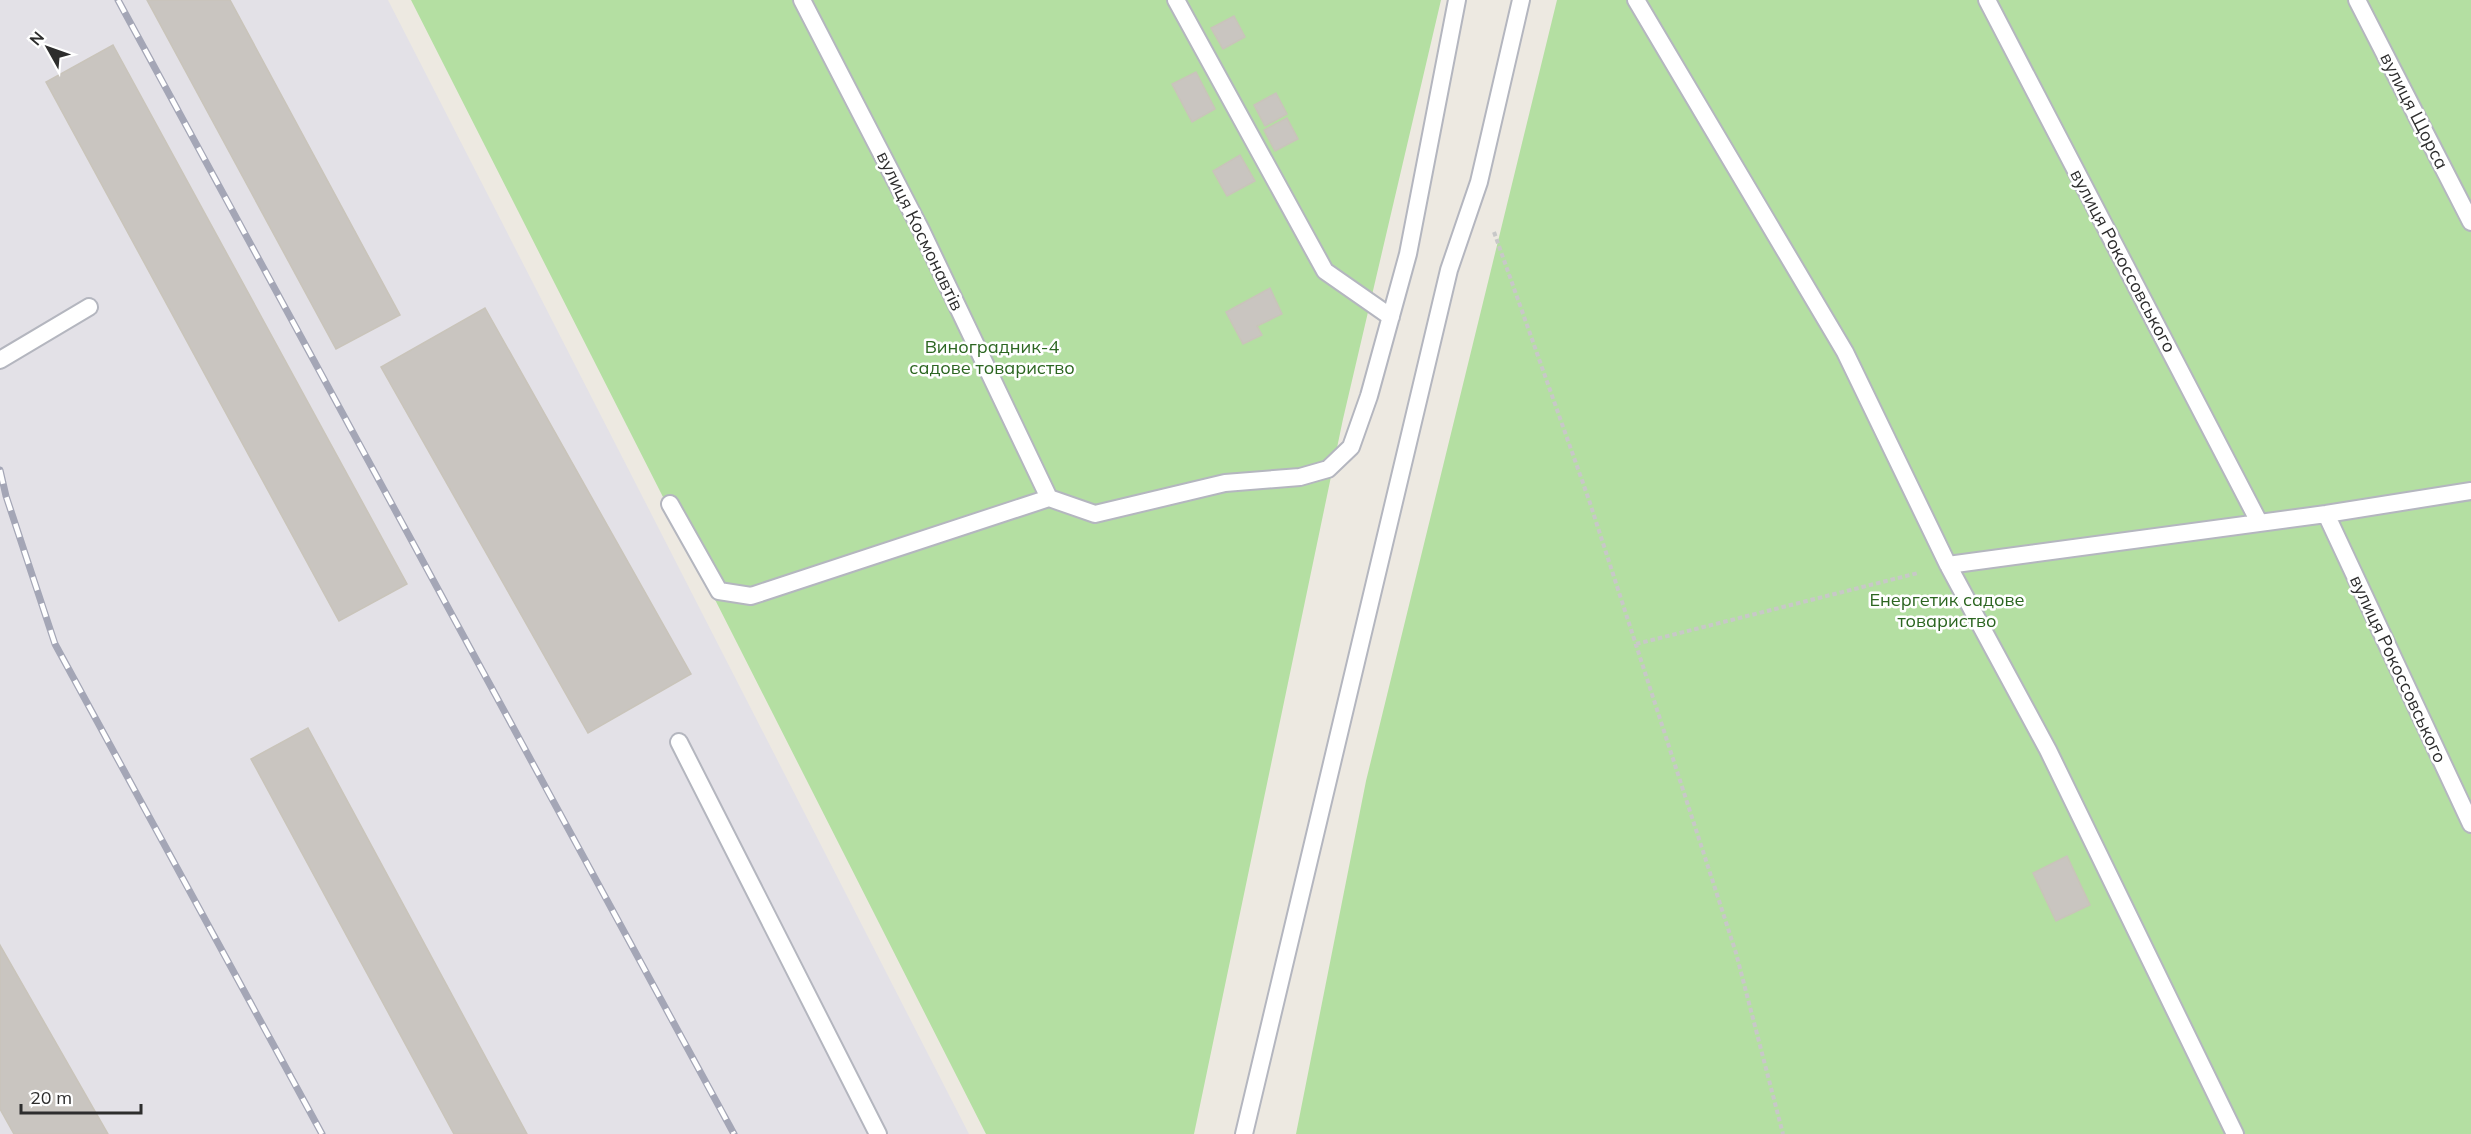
<svg xmlns="http://www.w3.org/2000/svg" width="2471" height="1134" font-family="Mulish,sans-serif">
	<style>
		.industrial { fill: #e3e1e7 }
		.green { fill: #b4dfa2 }
		.building { fill: #c9c5c0; stroke: #c9c4ba; stroke-width: 1.5 }
		.lines { fill: none; stroke-linecap: round; stroke-linejoin: round }
		.lane-casing { stroke: #b4b6bf; stroke-width: 20 }
		.path { stroke: #c8c8c8; stroke-width: 4; stroke-dasharray: 4.5 3; stroke-linecap: butt }
		.lane { stroke: #fff; stroke-width: 16 }
		.rail-casing { stroke: #a4a6b6; stroke-width: 7 }
		.rail { stroke: #fff; stroke-width: 4.5; stroke-dasharray: 14; stroke-linecap: butt }
		.labels { text-anchor: middle; stroke-width: 5; stroke-linejoin: round; paint-order: stroke }
		.street-label { font-size: 18px; fill: #2d2d2d; stroke: #fff }
		.park-label { font-size: 18px; fill: #2c6621; stroke: #fff }
	</style>
	<rect width="100%" height="100%" fill="#ede9e1"/>
	<!-- industrial -->
	<path class="industrial" d="M0,0H388L969,1134H0Z"/>
	<!-- green -->
	<path class="green" d="M411,0H1441L1343,419L1194,1134H986Z
		M1557,0H2471V1134H1296L1366,781Z"/>
	<!-- building -->
	<path class="building" d="M147,0H230L400,315L336,349Z
		M1234,16L1245,37L1223,49L1211,28Z
		M113,45L407,584L339,621L46,82Z
		M1196,72L1215,109L1192,122L1172,84Z
		M1276,93L1287,114L1265,126L1254,105Z
		M1287,118L1298,139L1275,151L1264,130Z
		M1240,155L1255,181L1227,196L1213,171Z
		M1270,288L1282,314L1257,326L1262,335L1243,344L1226,312Z
		M485,308L691,674L588,733L381,367Z
		M308,728L527,1134H454L251,759Z
		M2067,856L2090,905L2056,921L2033,873Z
		M0,945L108,1134H14L0,1109Z"/>
	<g class="lines">
		<defs>
			<path id="lane" d="M802,0L921,230L1049,498
				M1176,0L1325,271L1391,317
				M1636,0L1845,352L1948,565L2048,750L2235,1134
				M1987,0L2259,522
				M2357,0L2471,222
				M0,360L89,307
				M670,504L719,591L751,596L1049,498L1095,514L1225,483L1300,477L1328,469L1351,447L1369,396L1408,254L1457,0
				M2326,514L2471,824
				M1948,565L2326,514L2471,491
				M679,742L878,1134
				M1244,1134L1449,270L1479,182L1521,0"/>
		</defs>
		<!-- lane casing -->
		<use href="#lane" class="lane-casing"/>
		<!-- path -->
		<path class="path" d="M1494,232L1589,500L1736,953L1783,1134
			M1636,644L1918,573"/>
		<!-- lane -->
		<use href="#lane" class="lane"/>
		<defs>
			<path id="rail" d="M118,0L734,1134
				M0,470L6,496L55,644L322,1134"/>
		</defs>
		<!-- rail casing -->
		<use href="#rail" class="rail-casing"/>
		<!-- rail -->
		<use href="#rail" class="rail"/>
	</g>
	<g class="labels">
		<!-- street labels -->
		<g class="street-label">
			<text transform="translate(2414 111) rotate(63)" y="6">вулиця Щорса</text>
			<text transform="translate(920 231) rotate(64)" y="6">вулиця Космонавтів</text>
			<text transform="translate(2123 261) rotate(62)" y="6">вулиця Рокоссовського</text>
			<text transform="translate(2398 669) rotate(65)" y="6">вулиця Рокоссовського</text>
		</g>
		<!-- park labels -->
		<g class="park-label">
			<text x="992" y="353">Виноградник-4<tspan x="992" dy="21">садове товариство</tspan></text>
			<text x="1947" y="606">Енергетик садове<tspan x="1947" dy="21">товариство</tspan></text>
		</g>
	</g>
	<!-- north arrow -->
	<g transform="translate(48 48) rotate(310)" stroke="#ffffff" stroke-width="4.5" paint-order="stroke">
	<path d="M0-4.5L10 22L0 15L-10 22Z" fill="#2d2d2d"/>
	<text y="-9" font-size="16" font-weight="bold" text-anchor="middle" fill="#2d2d2d">N</text>
	</g>
	<!-- scale -->
	<path d="M21 1104v9h120v-9" fill="none" stroke="#2d2d2d" stroke-width="3"/>
	<text x="30" y="1104" font-size="18" fill="#2d2d2d" stroke="#ffffff" stroke-width="4.5" paint-order="stroke">20 m</text>
</svg>
